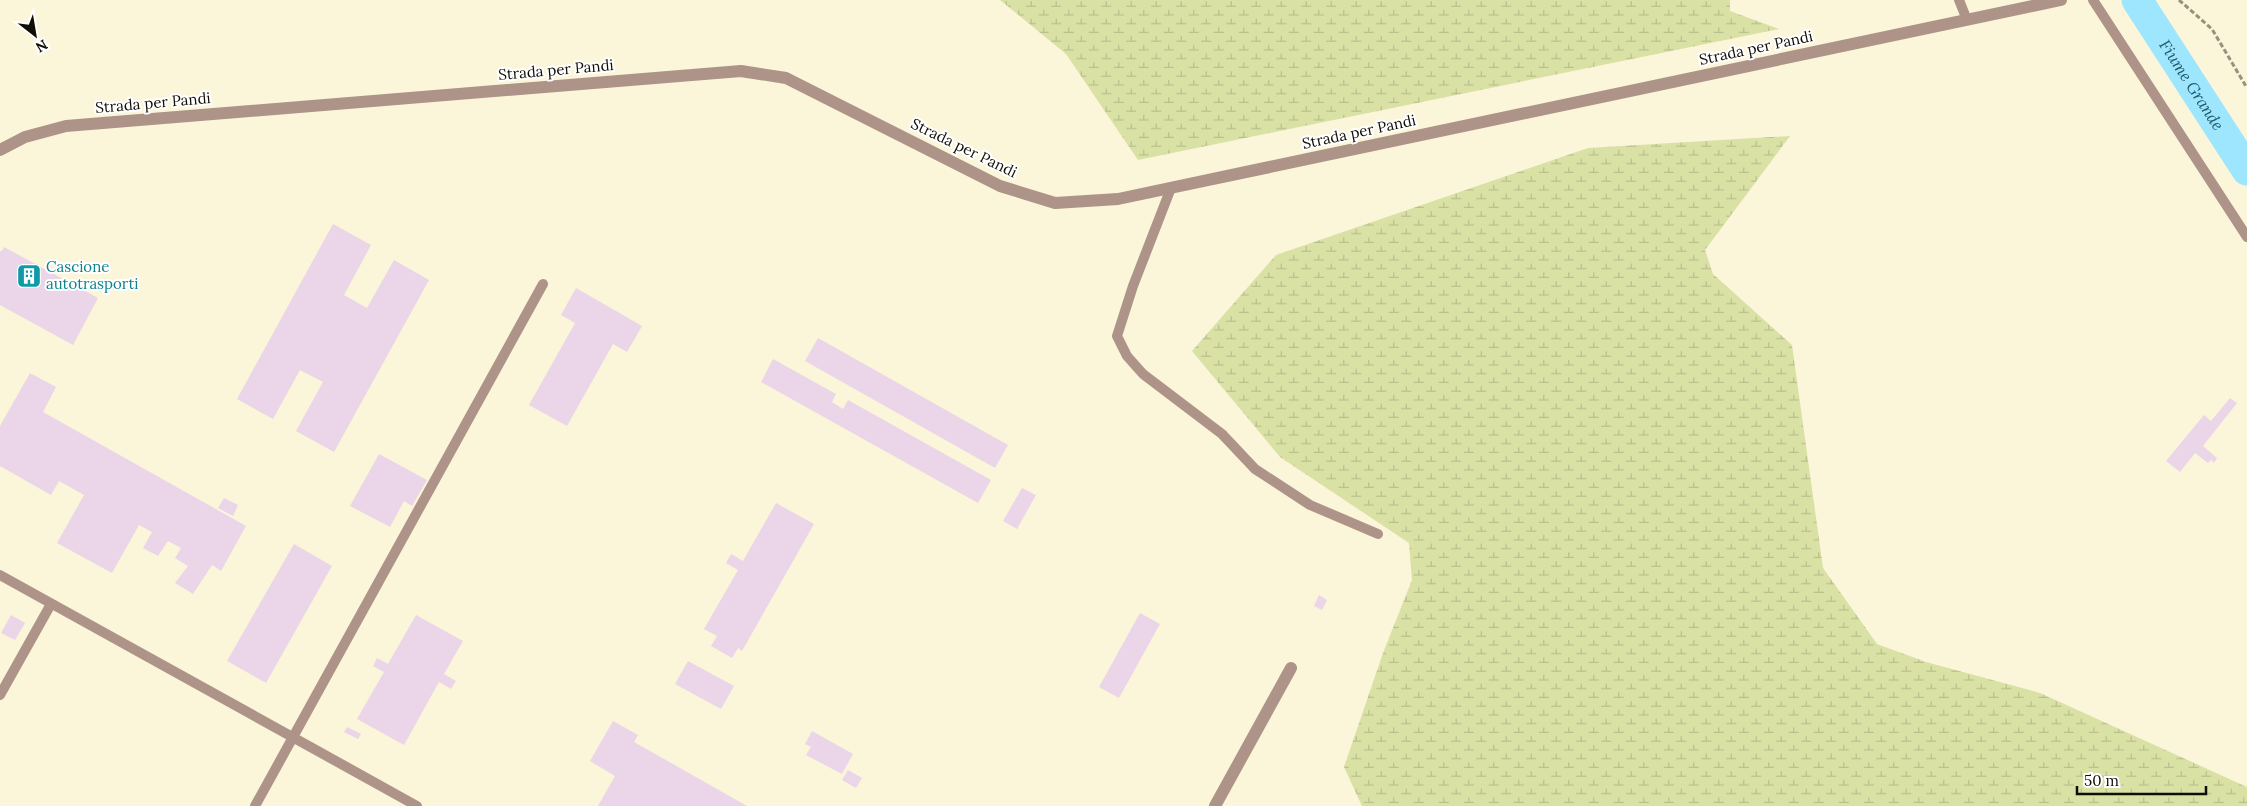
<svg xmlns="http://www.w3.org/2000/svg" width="2247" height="806" font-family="Lora,serif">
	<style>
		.wetland { fill: url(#wetland-marsh) }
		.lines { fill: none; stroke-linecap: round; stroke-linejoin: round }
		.river { stroke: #9ee6fe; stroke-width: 31 }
		.building { fill: #ebd5e8 }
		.path { stroke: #97927f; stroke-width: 3; stroke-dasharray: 5 2.5; stroke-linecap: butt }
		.lane { stroke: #ae9488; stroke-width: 10 }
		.street { stroke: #ae9488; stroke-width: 12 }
		.labels { text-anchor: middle; stroke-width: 4; stroke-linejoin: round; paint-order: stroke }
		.street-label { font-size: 15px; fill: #100e05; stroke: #fff }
		.culture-label { font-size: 15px; fill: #0d838f; stroke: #fff; text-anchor: start }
		.water-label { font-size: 16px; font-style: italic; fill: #205b6b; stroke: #fff }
	</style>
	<defs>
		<pattern id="wetland-marsh" width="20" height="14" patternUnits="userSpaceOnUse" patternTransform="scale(1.25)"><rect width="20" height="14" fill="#d9e1a5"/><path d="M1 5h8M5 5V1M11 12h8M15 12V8" fill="none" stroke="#b9c08d"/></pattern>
	</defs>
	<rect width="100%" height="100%" fill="#fbf5da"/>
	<!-- wetland -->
	<path class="wetland" d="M1000,0H1730V11L1779,29L1138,160L1066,54Z
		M1790,136L1705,250L1713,274L1792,345L1823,568L1877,644L1926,662L2040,693L2247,787V806H1362L1344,767L1383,653L1412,580L1409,543L1280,457L1192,351L1276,255L1588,148Z"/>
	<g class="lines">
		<!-- river -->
		<path class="river" id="s1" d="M2137,0L2247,170"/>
	</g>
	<!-- building -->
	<path class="building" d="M333,224L371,245L344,295L367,308L394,260L429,280L334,452L296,431L323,382L300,370L273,419L237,399Z
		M4,247L98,298L73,345L0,305V251H2Z
		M576,288L642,326L627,352L613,344L567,426L529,405L575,323L561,315Z
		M818,338L1008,445L995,468L805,361Z
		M773,359L836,394L832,402L843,409L848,400L991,480L978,503L761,382Z
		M30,373L56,387L43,412L246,526L221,571L212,565L193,594L175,583L188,566L175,558L181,548L168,541L158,556L143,548L152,532L139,525L112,573L57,543L84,495L59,481L51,495L0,466V426Z
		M2230,398L2237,403L2203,446L2217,458L2214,463L2211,460L2208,463L2195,453L2180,472L2166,461L2204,415L2211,421Z
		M379,454L427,480L412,506L404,501L390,527L350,506Z
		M1022,488L1036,495L1017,529L1003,521Z
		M224,498L238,505L233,516L218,508Z
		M776,503L814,524L742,651L738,648L732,658L711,646L717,636L704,629L738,570L726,563L731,554L743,561Z
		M294,544L332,566L266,683L227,661Z
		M1319,595L1327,600L1322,610L1314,606Z
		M1140,613L1160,624L1119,698L1099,687Z
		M11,615L25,623L15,640L1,633Z
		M416,615L463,641L444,674L456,681L451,689L439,682L404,745L357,719L384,672L373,666L377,658L388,664Z
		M688,661L734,686L721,709L675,684Z
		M613,721L638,735L634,742L747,806H598L615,776L590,761Z
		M347,727L361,734L358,739L344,732Z
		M812,731L853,754L842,774L806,755L811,747L805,744Z
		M848,770L862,778L856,788L842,780Z"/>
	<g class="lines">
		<!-- path -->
		<path class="path" d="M2179,0L2212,29L2247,88"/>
		<!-- lane -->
		<path class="lane" d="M1959,0L1967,20
			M2093,0L2247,237
			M1171,188L1133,286L1117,336L1127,356L1143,374L1222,434L1255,469L1310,505L1378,534
			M0,575L417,806
			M0,695L51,604
			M255,806L543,284"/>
		<!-- street -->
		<path class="street" d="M0,150L25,137L66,126L741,71L786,78L1000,186L1055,203L1118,199L2061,0
			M1215,806L1291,668"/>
	</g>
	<!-- icons -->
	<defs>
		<symbol id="building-square" viewBox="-11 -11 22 22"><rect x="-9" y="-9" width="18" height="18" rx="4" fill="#0f9aa8" stroke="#fff"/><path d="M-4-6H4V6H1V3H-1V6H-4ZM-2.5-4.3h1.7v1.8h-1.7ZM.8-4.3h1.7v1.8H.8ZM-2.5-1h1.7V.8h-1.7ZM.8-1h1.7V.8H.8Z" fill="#fff"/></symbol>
	</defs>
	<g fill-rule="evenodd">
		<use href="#building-square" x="15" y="262" width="28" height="28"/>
	</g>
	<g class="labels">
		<!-- street labels -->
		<g class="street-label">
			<text transform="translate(1756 48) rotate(-12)" y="5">Strada per Pandi</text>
			<text transform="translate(556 70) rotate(-5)" y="5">Strada per Pandi</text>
			<text transform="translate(153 103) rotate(-5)" y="5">Strada per Pandi</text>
			<text transform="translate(1359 132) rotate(-12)" y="5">Strada per Pandi</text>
			<text transform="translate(964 148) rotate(26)" y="5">Strada per Pandi</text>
		</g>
		<!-- culture labels -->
		<g class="culture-label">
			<text x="46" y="272">Cascione<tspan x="46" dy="17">autotrasporti</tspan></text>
		</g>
		<!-- water labels -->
		<g class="water-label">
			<text dy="6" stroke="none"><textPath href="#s1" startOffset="101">Fiume Grande</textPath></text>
		</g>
	</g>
	<!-- north arrow -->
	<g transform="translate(35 35) rotate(149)" stroke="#ffffff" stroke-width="4" paint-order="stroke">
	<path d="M0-4L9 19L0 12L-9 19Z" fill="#100e05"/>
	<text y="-8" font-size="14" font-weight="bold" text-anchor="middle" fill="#100e05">N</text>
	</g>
	<!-- scale -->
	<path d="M2077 786v8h129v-8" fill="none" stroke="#100e05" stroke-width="2.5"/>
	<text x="2084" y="786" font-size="15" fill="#100e05" stroke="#ffffff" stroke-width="4" paint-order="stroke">50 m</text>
</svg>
